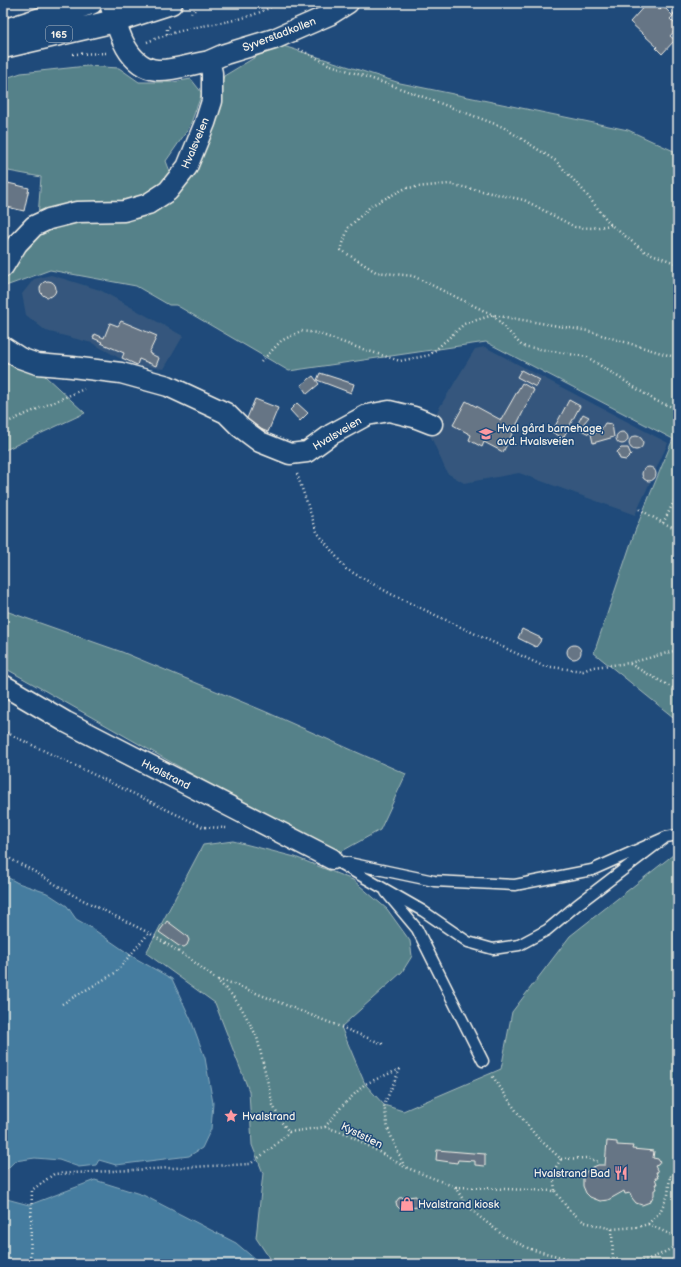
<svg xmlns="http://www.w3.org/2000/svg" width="681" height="1267" font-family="'Balsamiq Sans',sans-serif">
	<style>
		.built { fill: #34577d }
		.green { fill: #558189; stroke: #a4b9b8 }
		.water { fill: #447c9f; stroke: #8aabbc }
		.building { fill: #667485; stroke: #f4f1e8 }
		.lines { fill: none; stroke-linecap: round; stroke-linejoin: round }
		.service-casing { stroke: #f4f1e8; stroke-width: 13 }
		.minor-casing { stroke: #f4f1e8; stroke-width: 23 }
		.primary-casing { stroke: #f4f1e8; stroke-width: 25 }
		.path { stroke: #f4f1e8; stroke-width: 2.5; stroke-dasharray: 1 3; stroke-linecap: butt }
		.service { stroke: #1f4a7a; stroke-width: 10 }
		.minor { stroke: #1f4a7a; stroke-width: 20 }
		.primary { stroke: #1f4a7a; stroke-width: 22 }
		.labels { text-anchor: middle; stroke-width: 3; stroke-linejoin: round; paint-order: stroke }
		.shield { fill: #1f4a7a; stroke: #b4bfc7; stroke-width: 1 }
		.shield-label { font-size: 10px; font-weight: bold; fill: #f4f1e8 }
		.street-label { font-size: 11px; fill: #f4f1e8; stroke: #1f4a7a }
		.poi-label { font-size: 11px; fill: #f4f1e8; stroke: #1f4a7a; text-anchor: start }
	</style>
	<rect width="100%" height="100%" fill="#1f4a7a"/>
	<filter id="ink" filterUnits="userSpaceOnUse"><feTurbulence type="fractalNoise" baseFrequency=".025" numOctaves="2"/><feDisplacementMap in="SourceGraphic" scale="8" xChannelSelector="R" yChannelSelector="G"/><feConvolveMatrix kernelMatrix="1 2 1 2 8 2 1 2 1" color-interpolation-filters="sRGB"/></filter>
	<g filter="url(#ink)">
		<!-- built -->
		<path class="built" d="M51,275L100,290L183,336L164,369L132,365L92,343L46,331L26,315L22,294L34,279Z
			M485,347L668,443L635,515L519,473L464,483L447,473L427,428L475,349Z"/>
		<!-- green -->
		<path class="green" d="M277,44L400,83L628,130L678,153V721L594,653L635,531L673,439L486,342L289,371L176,305H169L136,286L50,270L3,287V288V258L38,217L41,177L3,170V79L21,73L87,66L119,68L139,82H173L191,79L202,93L189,128L166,161L177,190L224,76Z
			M3,333L6,340L85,413L3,451Z
			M3,610L122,652L264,711L406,774L380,830L335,855L3,667Z
			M233,841L295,857L353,880L387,909L410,941L412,956L402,972L341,1027L365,1084L384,1105L403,1111L501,1069L512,1012L570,936L678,851V1259L672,1264H270L268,1256L256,1238L263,1173L252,1145L249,1091L215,1003L146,953L203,845Z"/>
		<!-- water -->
		<path class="water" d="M3,875L18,883L47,893L67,906L76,919L90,927L135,958L172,979L191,1020L205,1058L213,1103L211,1129L202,1148L189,1156L116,1165L99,1160L96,1165L79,1167L59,1160L35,1158L15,1161L3,1173Z
			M95,1180L143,1195L236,1243L256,1260L257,1264H3V1198L29,1205Z"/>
		<!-- building -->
		<path class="building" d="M647,3H652L659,10L663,6L673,16L670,19L678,27L670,36L675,40L662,54L656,48L657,47L630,22Z
			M678,8V19L673,14Z
			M8,183L29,188L24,211L3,206Z
			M40 289a8 8 0 1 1 16 0a8 8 0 1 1-16 0Z
			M121,321L157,336L149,353L159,358L156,366L139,359L137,365L122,358L124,353L101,343L102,342L93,338L95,334L104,338L110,323L118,326Z
			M521,370L540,380L536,387L517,377Z
			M320,373L354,384L351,393L317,380Z
			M313,376L319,384L307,394L301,385Z
			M522,383L534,390L503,452L484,442L482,447L469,440L471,435L453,425L466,401L501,420Z
			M255,399L278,408L268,432L245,423Z
			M569,400L580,406L563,438L552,432Z
			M297,403L308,413L300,421L290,410Z
			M583,414L589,417L584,423L585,425L591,429L589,434L579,429L578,423Z
			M605,423L612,424L614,437L593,443L591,434L600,431Z
			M616 438a6 6 0 1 1 12 0a6 6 0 1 1-12 0Z
			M629 443a7 7 0 1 1 14 0a7 7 0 1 1-14 0Z
			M621,448H628L631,455L626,460L620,459L617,452Z
			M642 474a7 7 0 1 1 14 0a7 7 0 1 1-14 0Z
			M522,629L541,638L540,642L536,647L518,638Z
			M567 652a7 7 0 1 1 14 0a7 7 0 1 1-14 0Z
			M167,921L187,936L189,940L187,945L184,947L179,946L159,932Z
			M607,1141L617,1142V1145L633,1146L632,1149L654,1151L653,1158L658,1159L660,1162L658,1165L655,1166L658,1172H656L658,1178H655L657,1184H655L657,1189L654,1190V1195L650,1202L642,1205L636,1203L632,1198L630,1193L625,1194L624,1191L608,1200L600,1201L590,1197L586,1193L583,1186V1178L586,1172L591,1168L598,1165H605Z
			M437,1150L485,1154V1166L475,1165V1161L458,1160L457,1163L436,1160Z
			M416,1196L418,1207L400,1209L397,1206L396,1202L399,1198Z"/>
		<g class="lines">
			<defs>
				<path id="service" d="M332,859L423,911L468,942L493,949L519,945L547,930L577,905L666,837
					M344,862L434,881L515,885L592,870L666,837L678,835
					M386,892L417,929L483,1061"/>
				<path id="minor" d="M209,61L225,54L274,39L329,15L348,3
					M3,267L17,244L34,226L49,219L77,212L124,211L148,204L168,191L187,167L205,123L212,101V73L209,61C192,64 173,71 157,70C126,67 117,27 110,3
					M3,347L20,358L37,364L72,367L121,373L168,386L226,413L240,427L260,442L290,454L307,452L332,434L367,415L389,411L414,417L432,424
					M3,685L66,722L332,859"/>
				<path id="primary" d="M3,31L91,3
					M3,47L115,21L171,3"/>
			</defs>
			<!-- service casing -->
			<use href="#service" class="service-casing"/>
			<!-- minor casing -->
			<use href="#minor" class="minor-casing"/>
			<!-- primary casing -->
			<use href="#primary" class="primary-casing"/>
			<!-- path -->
			<path class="path" d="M191,13L196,9
				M167,34V28L170,26
				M147,42C162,36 176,32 192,28C221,22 252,20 277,3
				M299,49L328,64L405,90L503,127L556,161L582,189L611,225L644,251L678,264
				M73,54L108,53
				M611,225L593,228L575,227L524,200L449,184L406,188L372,205L348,228L341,250L376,272L413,276L493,315L522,346L587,357L656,401L678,409
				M261,362L281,341L301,331L317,333L353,346L400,361L430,355L464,324L493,315L588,331L678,358
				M3,424L84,389
				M297,474L317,532L346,569L391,594L543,666L583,671L593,667L630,663L678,650
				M639,509L663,523L678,529
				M663,523L678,494
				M630,664L678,691
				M3,731L203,827L227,828
				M3,855L37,873L73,895L149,933L189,958L217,980L232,995L242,1009L257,1037L273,1105L280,1120L289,1132L325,1127L348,1134L405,1167L455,1187L464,1201L476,1214L504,1236L530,1249L572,1260L601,1264
				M218,980L231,983L383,1044
				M62,1004L115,973L149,933
				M400,1069L384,1105L388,1129L404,1166
				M325,1127L343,1105L365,1084L400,1069
				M561,1159L587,1158L599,1162
				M670,1176L678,1181
				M456,1187L555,1191L553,1172L561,1159L537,1137L517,1112L491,1074
				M555,1191L569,1210L584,1222L612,1229L638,1227L648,1224L660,1212L668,1195L670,1176
				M648,1224L678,1238
				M612,1229L613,1264
				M30,1264L32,1190L54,1174L250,1164L273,1147L289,1132
				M626,1264C645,1262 662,1255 678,1244"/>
			<!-- service -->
			<use href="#service" class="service"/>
			<!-- minor -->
			<use href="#minor" class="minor"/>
			<!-- primary -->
			<use href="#primary" class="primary"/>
		</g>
	</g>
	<!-- icons -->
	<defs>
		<symbol id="school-bare" viewBox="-9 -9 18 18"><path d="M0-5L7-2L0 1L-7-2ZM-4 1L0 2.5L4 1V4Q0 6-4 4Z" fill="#ff9aa2" stroke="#1f4a7a" stroke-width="2.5" paint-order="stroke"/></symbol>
		<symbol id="sight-bare" viewBox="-9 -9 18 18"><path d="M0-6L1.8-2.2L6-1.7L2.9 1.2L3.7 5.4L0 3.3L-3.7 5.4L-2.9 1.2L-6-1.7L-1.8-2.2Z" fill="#ff9aa2" stroke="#1f4a7a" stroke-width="2.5" paint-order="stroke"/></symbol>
		<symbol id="restaurant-bare" viewBox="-9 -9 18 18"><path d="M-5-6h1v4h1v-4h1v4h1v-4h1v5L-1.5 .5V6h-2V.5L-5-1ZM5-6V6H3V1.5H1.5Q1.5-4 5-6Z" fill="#ff9aa2" stroke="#1f4a7a" stroke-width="2.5" paint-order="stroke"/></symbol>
		<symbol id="shop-bare" viewBox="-9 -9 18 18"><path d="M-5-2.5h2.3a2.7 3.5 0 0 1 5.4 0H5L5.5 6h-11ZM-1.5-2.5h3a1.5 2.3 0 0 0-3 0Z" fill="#ff9aa2" stroke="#1f4a7a" stroke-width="2.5" paint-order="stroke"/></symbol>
	</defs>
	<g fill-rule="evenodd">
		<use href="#school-bare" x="476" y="424" width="20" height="20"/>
		<use href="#sight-bare" x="221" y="1106" width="20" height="20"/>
		<use href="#restaurant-bare" x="611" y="1163" width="20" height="20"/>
		<use href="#shop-bare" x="397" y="1194" width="20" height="20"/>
	</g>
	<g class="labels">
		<!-- shield labels -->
		<rect class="shield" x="46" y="26" width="26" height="16" rx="3"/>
		<g class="shield-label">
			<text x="59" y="38">165</text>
		</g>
		<!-- street labels -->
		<g class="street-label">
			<text transform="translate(279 34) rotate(-21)" y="4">Syverstadkollen</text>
			<text transform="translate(195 143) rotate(-67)" y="4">Hvalsveien</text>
			<text transform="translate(337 433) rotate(-31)" y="4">Hvalsveien</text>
			<text transform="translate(166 774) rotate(27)" y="4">Hvalstrand</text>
			<text transform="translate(362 1135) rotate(26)" y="4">Kyststien</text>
		</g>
		<!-- poi labels -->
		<g class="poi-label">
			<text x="497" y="432">Hval gård barnehage,<tspan x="497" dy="13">avd. Hvalsveien</tspan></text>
			<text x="242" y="1120">Hvalstrand</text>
			<text x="610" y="1177" text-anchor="end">Hvalstrand Bad</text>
			<text x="418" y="1208">Hvalstrand kiosk</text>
		</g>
	</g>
	<!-- margin -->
	<rect width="681" height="1267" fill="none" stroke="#1f4a7a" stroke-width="16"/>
	<rect x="8" y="8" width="665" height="1251" fill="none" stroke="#f4f1e8" stroke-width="1.5" filter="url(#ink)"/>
</svg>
